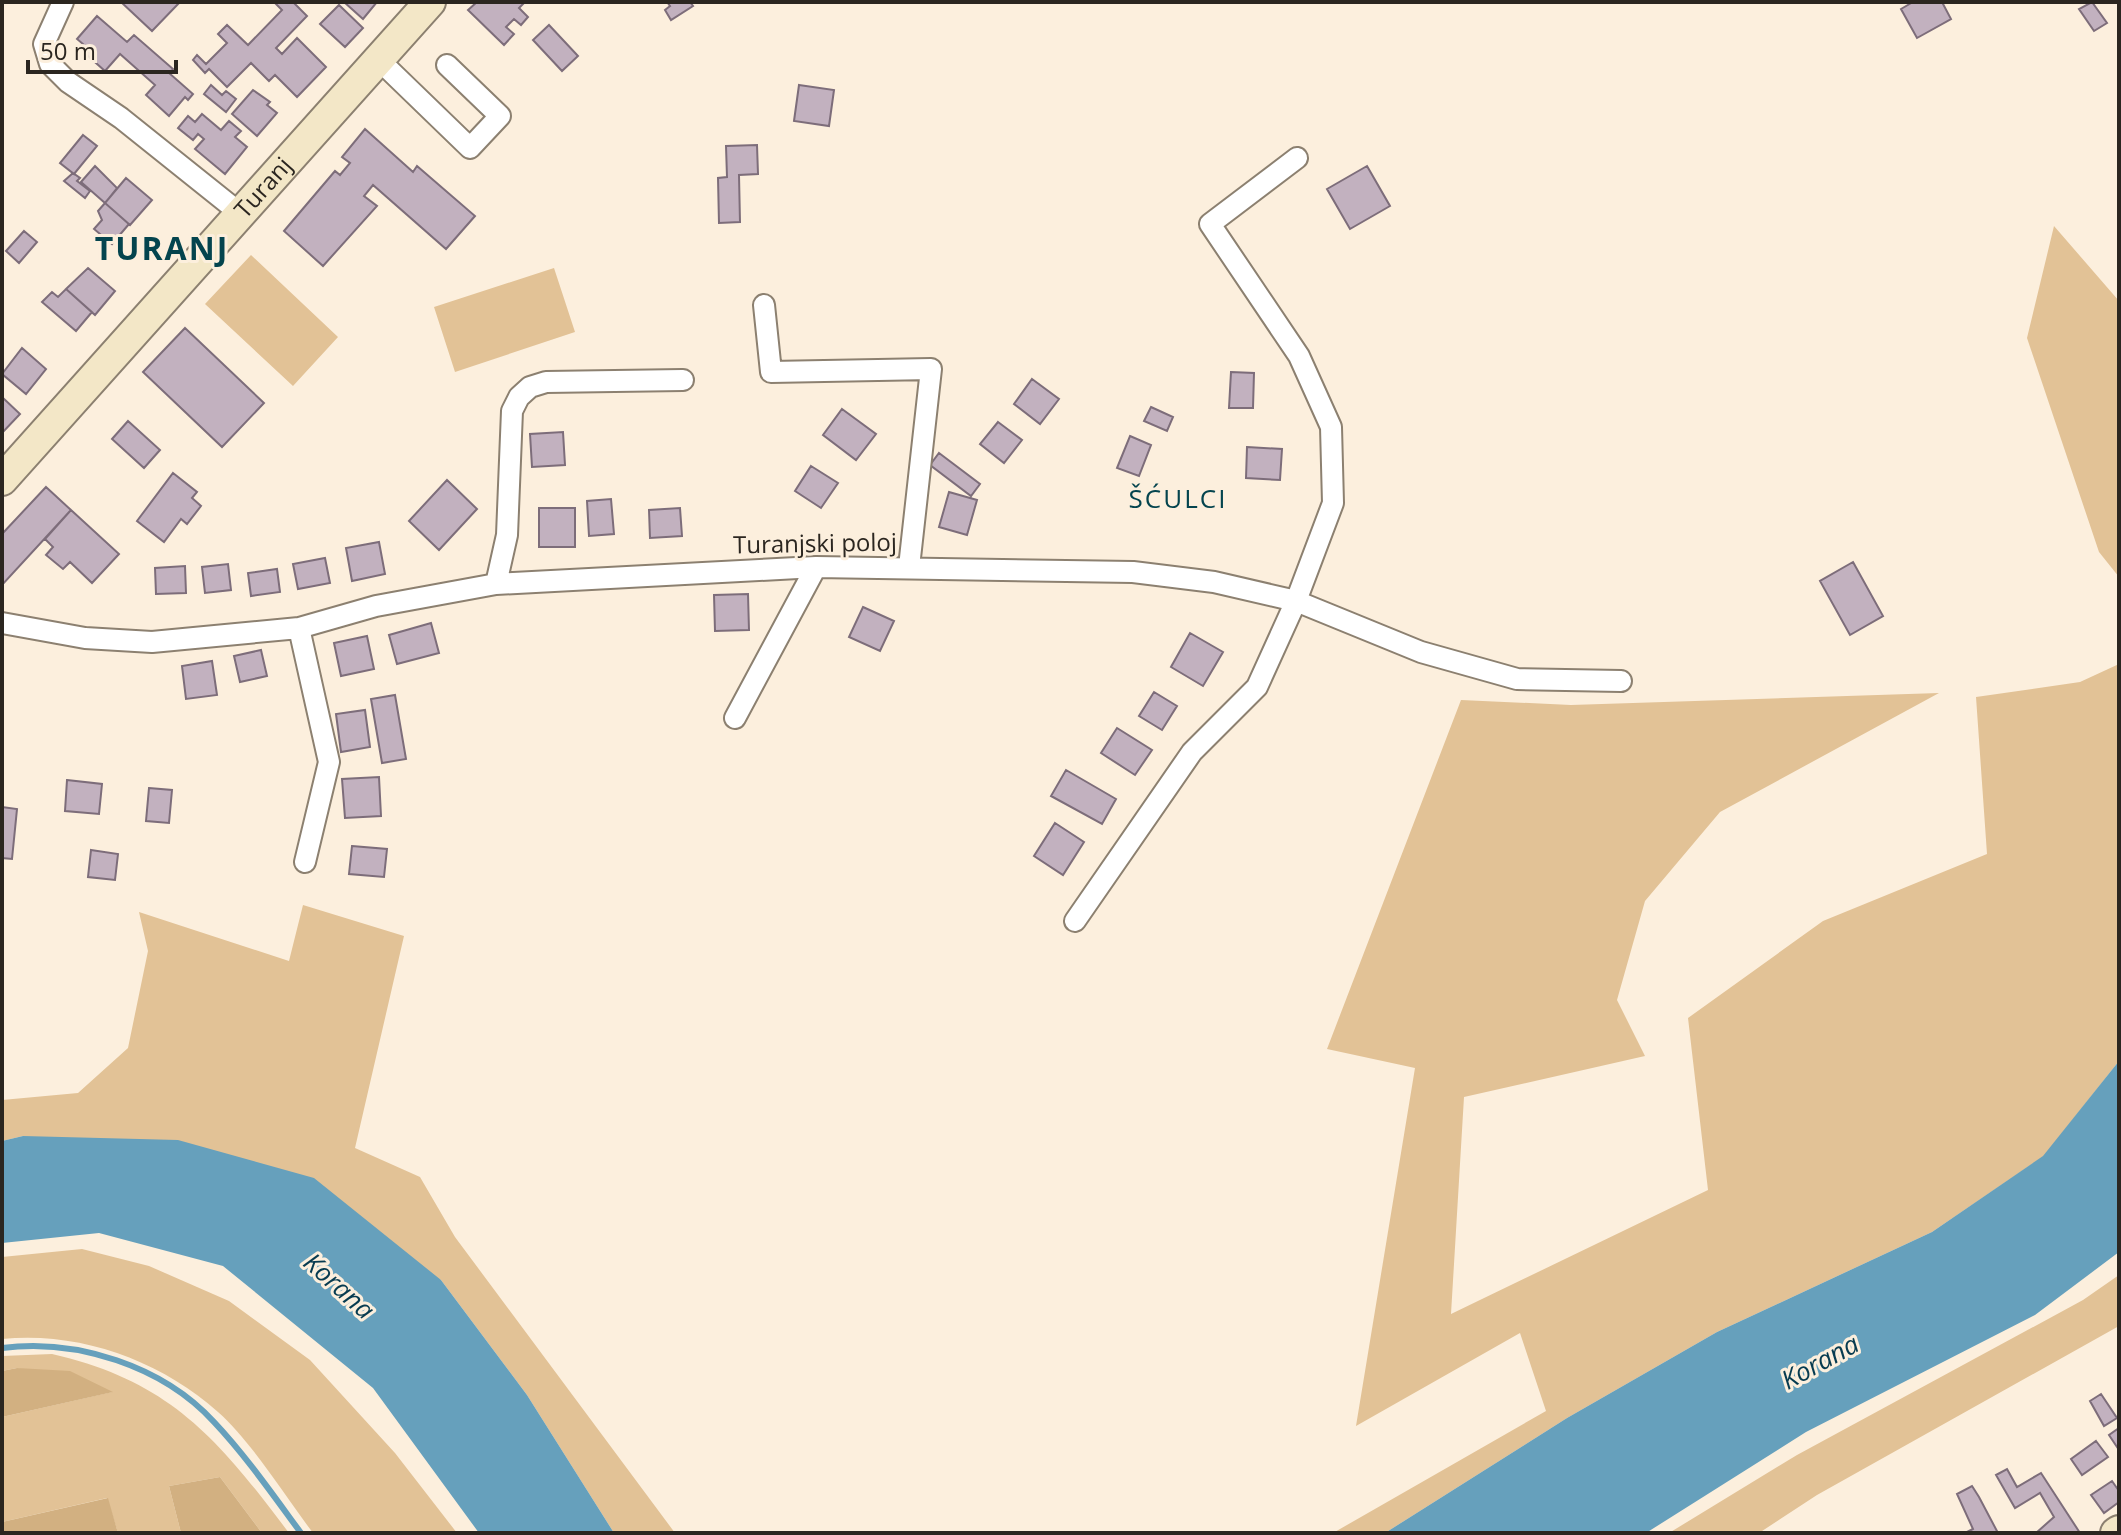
<svg xmlns="http://www.w3.org/2000/svg" width="2121" height="1535" font-family="'Open Sans',sans-serif">
	<style>
		.green { fill: #e2c296 }
		.forest { fill: #d2b081 }
		.water { fill: #66a0bc }
		.lines { fill: none; stroke-linecap: round; stroke-linejoin: round }
		.stream { stroke: #66a0bc; stroke-width: 6 }
		.building { fill: #c2b1bf; stroke: #7d6d7a; stroke-width: 2 }
		.street-casing { stroke: #8c8070; stroke-width: 24 }
		.secondary-casing { stroke: #8c8070; stroke-width: 34 }
		.street { stroke: #fff; stroke-width: 20 }
		.secondary { stroke: #f3e7c7; stroke-width: 30 }
		.labels { text-anchor: middle; stroke-width: 6; stroke-linejoin: round; paint-order: stroke }
		.street-label { font-size: 24px; fill: #2b2620; stroke: #fcefdd }
		.neighbourhood-label { font-size: 26px; letter-spacing: 2px; fill: #04444e; stroke: #fcefdd }
		.water-label { font-size: 26px; font-style: italic; fill: #073b50; stroke: #fcefdd }
		.district-label { font-size: 32px; font-weight: bold; letter-spacing: 2px; fill: #04444e; stroke: #fcefdd }
	</style>
	<rect width="100%" height="100%" fill="#fcefdd"/>
	<!-- green -->
	<path class="green" d="M2054,226L2119,301V577L2099,552L2027,338Z
		M251,255L338,337L293,386L205,304Z
		M554,268L575,332L455,372L434,307Z
		M2119,664V1061L2044,1156L1932,1232L1717,1332L1567,1418L1385,1533H1333L1546,1411L1520,1333L1356,1426L1415,1068L1327,1049L1461,700L1571,705L1939,693L1720,812L1645,901L1617,1000L1645,1056L1464,1097L1451,1314L1708,1190L1688,1018L1823,921L1987,854L1976,697L2080,682Z
		M303,905L404,936L355,1148L420,1177L455,1237L675,1533H614L527,1395L441,1280L23,1136L2,1141V1100L78,1093L128,1048L148,951L139,912L289,961Z
		M82,1249L149,1266L229,1301L310,1360L395,1453L457,1533H313C285,1496 251,1441 218,1412C160,1360 79,1331 2,1339V1257Z
		M2119,1275V1326L1817,1495L1759,1533H1669L1797,1455L2083,1300Z
		M52,1354C171,1381 219,1440 289,1533H262L220,1477L169,1486L181,1533H118L107,1498L2,1522V1417L112,1392L17,1368L2,1371V1356Z"/>
	<!-- forest -->
	<path class="forest" d="M17,1368L70,1371L113,1392L2,1417V1371Z
		M220,1477L262,1533H181L169,1486Z
		M108,1498L118,1533H2V1522Z"/>
	<!-- water -->
	<path class="water" d="M2119,1061V1252L2035,1315L1806,1432L1646,1533H1385L1567,1418L1717,1332L1932,1232L2043,1156Z
		M23,1136L178,1140L314,1178L441,1280L527,1395L614,1533H479L373,1388L223,1266L99,1233L2,1243V1141Z"/>
	<g class="lines">
		<!-- stream -->
		<path class="stream" d="M2,1348C76,1338 163,1366 214,1422C246,1456 273,1495 301,1533"/>
	</g>
	<!-- building -->
	<path class="building" d="M121,2H180L152,31Z
		M274,2H293L307,16L276,48L282,54L297,38L326,67L297,97L275,75L269,81L251,63L227,87L209,69L205,73L193,60L197,55L206,64L227,43L218,34L227,25L248,45L282,10Z
		M344,2H377L363,19Z
		M477,2H525L519,8L528,17L521,25L514,19L506,27L514,34L504,45L468,10Z
		M667,2H690L693,6L671,20L665,10L670,6Z
		M1913,2H1942L1951,19L1917,38L1901,9Z
		M2092,2L2107,23L2094,31L2079,9Z
		M339,5L363,28L345,47L320,24Z
		M97,16L127,42L134,35L173,69L169,73L193,94L188,100L185,97L169,116L146,95L155,85L120,54L105,71L79,48L83,44L77,39Z
		M549,25L578,56L562,71L533,40Z
		M211,85L222,95L226,91L236,99L226,112L204,94Z
		M799,85L834,90L829,126L794,121Z
		M253,90L270,102L267,105L277,113L257,136L232,114Z
		M202,114L221,130L229,121L241,131L235,137L247,147L225,174L195,149L204,139L198,134L193,140L178,128L188,116L195,122Z
		M365,129L413,172L417,166L475,216L446,249L373,185L364,196L377,206L323,266L284,231L335,171L340,175L350,163L342,157Z
		M83,135L97,146L74,174L60,163Z
		M757,145L758,174L739,175L740,222L719,223L718,178L727,177L726,146Z
		M95,166L117,188L105,203L81,182Z
		M1367,166L1390,206L1350,229L1327,189Z
		M73,173L80,178L77,181L90,191L85,198L64,181Z
		M126,178L152,200L130,225L105,203Z
		M105,203L129,224L112,244L94,229L102,220L98,211Z
		M24,231L37,242L19,263L6,251Z
		M88,268L115,291L95,315L66,289Z
		M66,289L92,312L76,331L42,302L52,292L58,297Z
		M185,328L264,403L222,447L143,372Z
		M22,348L46,369L26,394L2,374Z
		M1231,372L1254,373L1253,408H1229Z
		M1032,379L1059,399L1040,424L1014,404Z
		M2,397L20,414L2,433Z
		M1151,407L1173,417L1167,431L1144,421Z
		M842,409L876,434L856,460L823,435Z
		M128,421L160,450L144,468L112,439Z
		M998,422L1022,440L1004,463L980,444Z
		M563,432L565,465L532,467L530,434Z
		M1130,436L1151,445L1139,476L1117,468Z
		M1247,447L1282,449L1280,480L1246,478Z
		M939,453L980,484L971,496L930,465Z
		M811,466L838,483L821,508L795,491Z
		M173,473L197,492L192,498L201,506L187,524L181,519L164,542L137,521Z
		M447,480L477,509L439,550L409,521Z
		M46,487L71,510L2,585V534Z
		M949,492L977,500L967,535L939,527Z
		M611,499L614,534L589,536L587,501Z
		M539,508H575V547H539Z
		M680,508L682,536L650,538L649,510Z
		M71,510L119,554L92,583L70,562L63,569L46,555L53,547L45,539Z
		M379,542L385,574L352,581L346,548Z
		M325,558L330,583L298,589L293,564Z
		M1853,562L1883,616L1850,635L1820,581Z
		M228,564L231,590L205,593L202,567Z
		M185,566L186,593L156,594L155,568Z
		M277,569L280,592L251,596L248,573Z
		M748,594L749,630L715,631L714,595Z
		M863,607L894,621L880,651L849,637Z
		M431,623L439,653L397,664L389,635Z
		M1190,633L1223,652L1203,686L1171,667Z
		M367,636L374,669L341,676L334,643Z
		M261,650L267,676L240,682L234,656Z
		M212,661L217,695L186,699L182,666Z
		M1154,692L1177,706L1162,730L1139,716Z
		M395,695L406,759L382,763L371,699Z
		M365,710L370,747L341,752L336,714Z
		M1117,728L1152,750L1135,775L1101,753Z
		M1066,770L1116,799L1102,824L1051,796Z
		M379,777L381,816L345,818L342,779Z
		M67,780L102,784L99,814L65,811Z
		M149,788L172,790L169,823L146,821Z
		M2,807L17,809L12,859L2,858Z
		M1055,823L1084,842L1063,875L1034,856Z
		M352,846L387,849L384,877L349,874Z
		M91,850L118,854L115,880L88,877Z
		M2101,1394L2117,1418L2104,1426L2090,1401Z
		M2119,1428V1450L2109,1435Z
		M2096,1441L2108,1457L2082,1475L2071,1459Z
		M2007,1469L2017,1487L2041,1473L2080,1533H2036L2054,1517L2040,1493L2015,1508L1996,1475Z
		M2112,1481L2119,1491V1502L2104,1513L2091,1495Z
		M1972,1486L1979,1497L1998,1533H1965L1973,1529L1957,1494Z"/>
	<g class="lines">
		<defs>
			<path id="street" d="M63,2L44,44L50,64L68,82L121,118L241,214
				M378,59L470,148L500,116L447,65
				M764,305L771,372L931,369L909,567
				M496,584L507,535L512,411L519,397L530,387L546,382L683,380
				M2,623L85,638L152,642L299,628L376,606L496,584L816,567L1133,572L1214,582L1296,601L1421,652L1517,679L1621,681
				M299,628L329,762L305,862
				M735,718L816,567
				M1075,921L1192,752L1257,687L1296,601L1333,503L1331,427L1299,356L1210,224L1297,158"/>
			<g id="secondary">
				<path id="s1" d="M2,480L430,2"/>
				<path d="M2116,1533L2119,1531"/>
			</g>
		</defs>
		<!-- street casing -->
		<use href="#street" class="street-casing"/>
		<!-- secondary casing -->
		<use href="#secondary" class="secondary-casing"/>
		<!-- street -->
		<use href="#street" class="street"/>
		<!-- secondary -->
		<use href="#secondary" class="secondary"/>
	</g>
	<g class="labels">
		<!-- street labels -->
		<g class="street-label">
			<text dy="8" stroke="none"><textPath href="#s1" startOffset="392">Turanj</textPath></text>
			<text transform="translate(815 544) rotate(-1)" y="8">Turanjski poloj</text>
		</g>
		<!-- neighbourhood labels -->
		<g class="neighbourhood-label">
			<text x="1178" y="508">ŠĆULCI</text>
		</g>
		<!-- water labels -->
		<g class="water-label">
			<text transform="translate(339 1286) rotate(42)" y="9">Korana</text>
			<text transform="translate(1820 1362) rotate(-29)" y="9">Korana</text>
		</g>
		<!-- district labels -->
		<g class="district-label">
			<text x="162" y="260">TURANJ</text>
		</g>
	</g>
	<!-- border -->
	<rect width="2121" height="1535" fill="none" stroke="#2b2620" stroke-width="8"/>
	<!-- scale -->
	<path d="M28 60v12h148v-12" fill="none" stroke="#2b2620" stroke-width="4"/>
	<text x="40" y="60" font-size="24" fill="#2b2620" stroke="#fcefdd" stroke-width="6" paint-order="stroke">50 m</text>
</svg>
